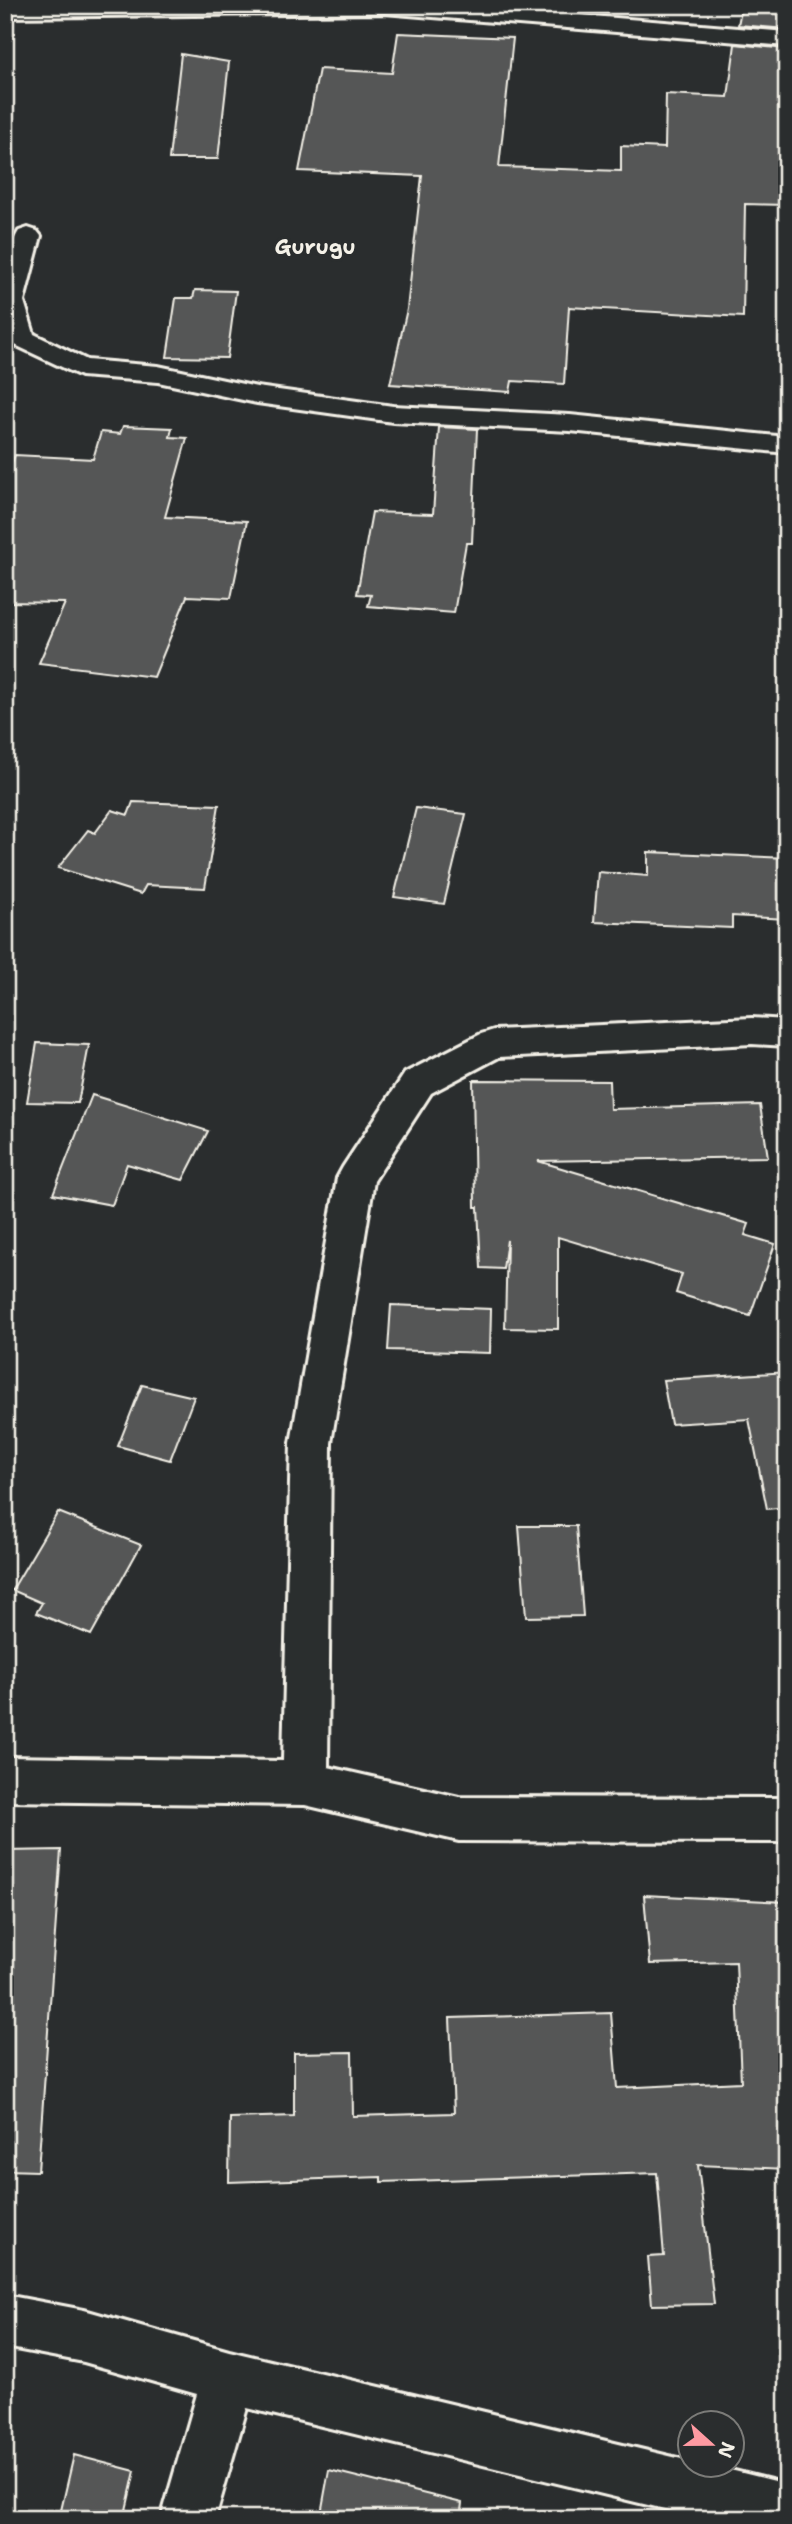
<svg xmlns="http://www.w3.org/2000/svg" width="792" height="2524" font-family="'Shantell Sans',sans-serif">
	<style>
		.building { fill: #555756; stroke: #f4f1e8; stroke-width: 2 }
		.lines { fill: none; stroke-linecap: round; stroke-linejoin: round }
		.minor-casing { stroke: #f4f1e8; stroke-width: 6 }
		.minor { fill: #2a2d2e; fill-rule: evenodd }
		.labels { text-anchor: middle; stroke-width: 6; stroke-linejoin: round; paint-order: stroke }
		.far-district-label { font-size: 21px; font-weight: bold; fill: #f4f1e8; stroke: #2a2d2e }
	</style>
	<rect width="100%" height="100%" fill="#2a2d2e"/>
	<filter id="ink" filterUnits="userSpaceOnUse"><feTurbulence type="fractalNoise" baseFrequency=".0143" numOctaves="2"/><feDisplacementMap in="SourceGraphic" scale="14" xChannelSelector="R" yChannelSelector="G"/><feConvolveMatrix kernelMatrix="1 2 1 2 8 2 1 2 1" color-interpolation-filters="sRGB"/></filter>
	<g filter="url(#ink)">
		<!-- building -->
		<path class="building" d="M742,5H787V29L738,25Z
			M398,33L513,38L499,167L621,171V146L665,148L666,94L728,97L735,44L787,49V205L745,204L743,317L569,307L564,384L512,381L510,392L390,384L407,309L422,176L299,171L319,69L392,73Z
			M181,54L229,62L218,159H169Z
			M195,290L236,291L227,358L167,357L176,298H193Z
			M123,426L172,428L170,437L187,438L165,517L247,521L231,598L187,596L154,677L39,663L65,603L5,602V481L15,455L93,459L101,432L120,434Z
			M439,427L477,429L472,543H466L454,613L368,606L371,595L357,594L372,512L433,514Z
			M133,802L219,805L205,888L146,885L141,894L58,868L88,830L95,833L112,810L128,815Z
			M416,808L466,814L444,904L394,897Z
			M648,852L787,858V919L732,916V928L594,922L598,872L648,876Z
			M37,1043L89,1045L78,1103L27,1102Z
			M473,1080L609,1081L610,1109L760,1105L768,1157L538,1161L749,1224L745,1235L775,1244L750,1316L676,1293L682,1274L558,1237V1329L505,1328L507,1240L503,1269L481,1268L478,1207H475Z
			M92,1095L208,1131L183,1180L127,1164L112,1205L53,1194Z
			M391,1305L491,1309L490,1353L388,1350Z
			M787,1372V1507L767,1509L749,1419L671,1424L663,1380Z
			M142,1385L194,1397L170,1460L118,1446Z
			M58,1512L141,1545L91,1635L36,1613L42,1603L12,1590Z
			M519,1526H576L583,1616L526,1617Z
			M61,1850L38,2171L5,2170V1851Z
			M644,1895L787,1902V2169L698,2165L714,2304L652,2305L648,2257L664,2256L657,2173L381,2182V2177L229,2182L230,2118L294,2116V2053L352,2052L353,2116L454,2113L450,2018L611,2013L617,2088L741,2082L736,1962L650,1964Z
			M74,2455L135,2471L124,2519H59Z
			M329,2470L462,2503L460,2519H320Z"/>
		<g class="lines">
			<defs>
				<path id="minor" d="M5,5H457L787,32V46L384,13L5,17Z
					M28,228L37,231L41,236L24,301L34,334L87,360L158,366L257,387L393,406L570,415L787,437V453L570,431L393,422L257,403L158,382L81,376L13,344C0,322 4,253 19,231Z
					M752,1018L787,1020V1046L752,1044L499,1057L431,1093L374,1181L331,1443L328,1767L459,1797L787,1798V1842L459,1841L305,1805L5,1801V1757L283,1761L291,1443L337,1178L343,1167L405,1073L481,1034L494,1030Z
					M5,2295L84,2310L229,2351L690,2461V2464H706L787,2484V2519H706L247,2408L215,2519H161L197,2394L84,2362L5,2347Z"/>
			</defs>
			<!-- minor casing -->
			<use href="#minor" class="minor-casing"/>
			<!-- minor -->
			<use href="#minor" class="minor"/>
		</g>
	</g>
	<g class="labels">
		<!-- far-district labels -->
		<g class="far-district-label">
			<text x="315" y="254">Gurugu</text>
		</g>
	</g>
	<!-- margin -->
	<rect width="792" height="2524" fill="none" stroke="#2a2d2e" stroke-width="28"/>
	<rect x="14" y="14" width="764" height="2496" fill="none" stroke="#f4f1e8" stroke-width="2.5" filter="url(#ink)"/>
	<!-- north arrow -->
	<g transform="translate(711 2444) rotate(111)"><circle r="33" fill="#2a2d2e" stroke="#7b7b78" stroke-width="2"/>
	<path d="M0-5L12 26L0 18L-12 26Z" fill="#ff9aa2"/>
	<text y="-10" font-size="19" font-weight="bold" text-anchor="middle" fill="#f4f1e8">N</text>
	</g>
</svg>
